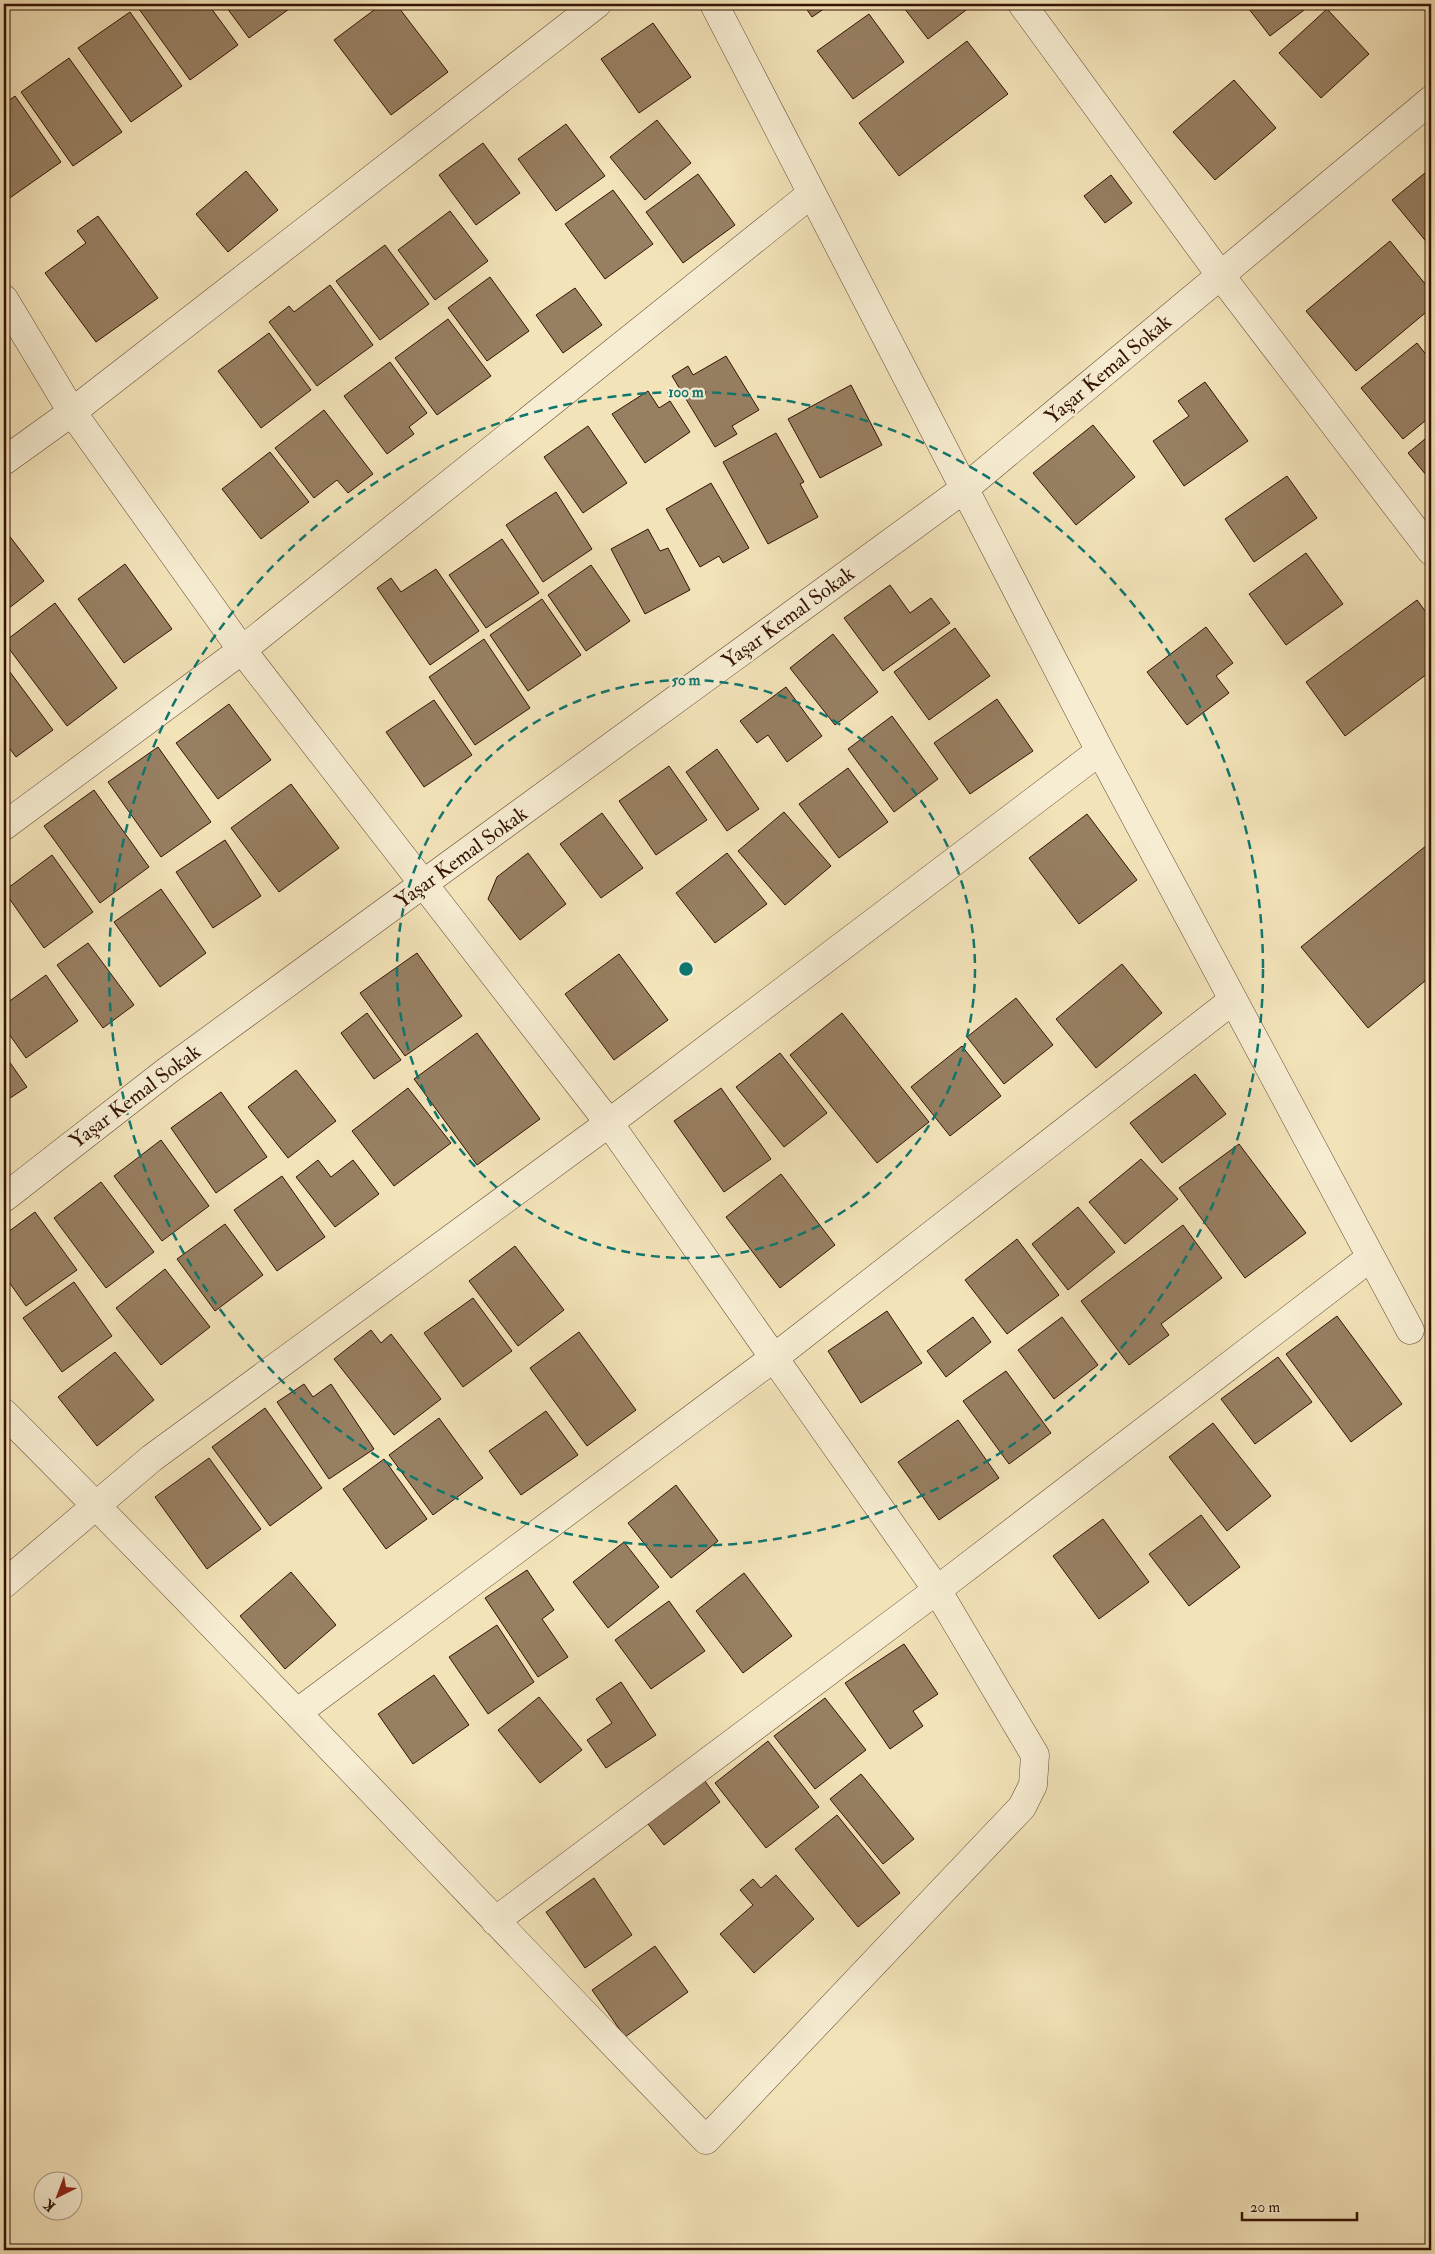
<svg xmlns="http://www.w3.org/2000/svg" width="1435" height="2254" font-family="'IM FELL Double Pica',serif">
	<style>
		.building { fill: #977f62; stroke: #341303 }
		.lines { fill: none; stroke-linecap: round; stroke-linejoin: round }
		.minor-casing { stroke: #644730; stroke-width: 29 }
		.minor { stroke: #f7edd2; stroke-width: 28 }
		.ring { fill: none; stroke: #0f766e; stroke-width: 2.5; stroke-dasharray: 9 6 }
		.labels { text-anchor: middle; stroke-width: 4.5; stroke-linejoin: round; paint-order: stroke }
		.street-label { font-size: 21px; fill: #341303; stroke: #f7edd2 }
		.centre { fill: #0f766e; stroke: #f7edd2; stroke-width: 2.5 }
		.ring-label { font-size: 15px; text-anchor: middle; font-weight: bold; fill: #0f766e; stroke: #f7edd2; stroke-width: 4.5; stroke-linejoin: round; paint-order: stroke }
	</style>
	<rect width="100%" height="100%" fill="#f3e3b9"/>
	<filter id="stains"><feTurbulence type="fractalNoise" baseFrequency=".004" numOctaves="4"/><feColorMatrix values="0 0 0 0 .2 0 0 0 0 .09 0 0 0 0 .02 0 0 0 .5 -.17"/></filter>
	<radialGradient id="worn" r=".72"><stop offset=".6" stop-color="#630" stop-opacity="0"/><stop offset="1" stop-color="#630" stop-opacity=".3"/></radialGradient>
	<!-- building -->
	<path class="building" d="M147,4H208L238,45L190,80L139,9Z
		M224,4H296L249,38Z
		M382,4H396L448,72L391,115L334,40Z
		M803,4H831L812,17Z
		M901,4H974L928,39Z
		M1245,4H1312L1270,36Z
		M1327,9L1369,54L1321,98L1279,53Z
		M130,12L182,86L131,122L78,48Z
		M869,14L904,62L853,99L817,51Z
		M653,23L691,77L639,113L601,59Z
		M967,41L1008,94L899,176L859,123Z
		M69,58L122,132L73,166L21,92Z
		M1234,80L1276,128L1215,180L1173,132Z
		M15,96L61,162L4,202V104Z
		M657,120L691,163L645,200L610,157Z
		M566,124L605,176L556,211L518,159Z
		M483,143L520,193L476,225L439,175Z
		M1431,168V243L1429,245L1392,200Z
		M246,171L278,210L228,252L196,214Z
		M698,174L735,225L683,263L646,212Z
		M1111,175L1132,203L1105,223L1084,196Z
		M613,190L653,244L605,279L565,224Z
		M450,211L488,261L435,300L398,250Z
		M98,216L158,298L96,342L45,273L86,243L77,231Z
		M1390,241L1431,291V308L1356,371L1306,311Z
		M385,245L429,304L380,340L336,281Z
		M490,277L529,331L487,361L448,308Z
		M330,285L373,345L317,386L269,322L289,306L294,312Z
		M575,288L602,325L563,353L536,315Z
		M448,319L491,376L437,415L395,358Z
		M269,333L311,390L261,428L218,371Z
		M1417,343L1431,361V416L1403,439L1361,388Z
		M726,356L759,410L732,426L737,434L715,447L672,376L688,366L693,375Z
		M390,362L427,413L409,427L414,434L387,454L344,396Z
		M1205,382L1248,441L1184,486L1153,441L1189,416L1178,401Z
		M851,385L882,445L820,478L788,419Z
		M648,391L659,408L670,401L690,432L645,463L612,414Z
		M324,410L373,474L348,493L337,480L314,498L275,448Z
		M1093,425L1135,477L1076,525L1033,473Z
		M588,426L627,483L583,513L544,457Z
		M776,433L804,482L800,484L818,517L768,544L723,462Z
		M1431,434V481L1408,453Z
		M270,452L309,502L261,539L222,489Z
		M1287,476L1317,518L1254,562L1225,519Z
		M711,483L749,548L723,563L719,556L700,567L666,509Z
		M556,492L592,549L543,582L506,525Z
		M4,529L44,581L4,612Z
		M648,529L660,551L668,548L690,590L645,614L611,549Z
		M502,539L539,593L486,628L449,575Z
		M1306,553L1343,604L1286,645L1249,594Z
		M125,564L172,629L124,663L78,599Z
		M591,565L630,621L586,651L548,595Z
		M436,569L479,631L430,665L377,588L391,578L401,592Z
		M890,585L910,613L931,598L950,623L883,671L844,618Z
		M542,599L581,655L528,691L490,635Z
		M1417,600L1431,619V671L1345,736L1306,682Z
		M55,603L117,688L67,726L4,642Z
		M1206,627L1233,663L1216,676L1229,693L1187,725L1147,672Z
		M955,628L990,676L929,720L894,672Z
		M833,634L878,692L835,725L790,668Z
		M484,639L530,708L475,745L429,677Z
		M4,664L53,730L16,757L4,741Z
		M786,687L822,736L787,762L768,735L757,743L740,721Z
		M997,699L1033,751L970,794L934,743Z
		M434,700L472,755L424,787L386,732Z
		M229,704L271,760L218,799L176,743Z
		M892,716L938,779L894,812L848,749Z
		M158,747L211,822L161,857L108,782Z
		M717,749L759,809L727,831L686,772Z
		M669,766L707,820L656,855L619,801Z
		M848,768L888,822L839,858L799,804Z
		M291,784L339,848L279,892L231,828Z
		M94,790L149,867L100,903L44,826Z
		M784,812L831,866L785,905L738,851Z
		M602,813L643,868L601,898L560,844Z
		M1087,814L1137,880L1079,924L1029,858Z
		M225,840L261,896L213,928L176,872Z
		M1427,845L1431,850V976L1368,1028L1301,947Z
		M528,853L566,904L520,940L488,899L497,877Z
		M727,853L767,904L715,943L676,893Z
		M52,855L93,912L44,948L4,891Z
		M161,889L206,953L160,987L114,922Z
		M88,943L134,1005L103,1028L57,965Z
		M417,953L462,1016L405,1056L360,993Z
		M619,954L668,1020L614,1060L565,994Z
		M1122,964L1162,1013L1096,1068L1056,1019Z
		M46,975L78,1021L26,1058L4,1027V1005Z
		M1016,998L1053,1045L1004,1084L967,1037Z
		M367,1013L401,1060L374,1079L341,1033Z
		M842,1013L929,1122L877,1163L790,1055Z
		M477,1033L540,1119L477,1165L414,1079Z
		M962,1046L1001,1096L950,1136L911,1087Z
		M780,1053L827,1113L784,1147L736,1087Z
		M4,1054L27,1087L4,1102Z
		M296,1070L336,1121L288,1158L248,1107Z
		M1195,1074L1226,1114L1162,1163L1130,1123Z
		M408,1088L451,1143L394,1186L352,1131Z
		M721,1088L771,1159L724,1192L674,1121Z
		M221,1092L267,1157L216,1193L171,1128Z
		M161,1140L209,1206L162,1241L114,1176Z
		M1239,1144L1306,1233L1245,1278L1179,1188Z
		M1141,1159L1178,1199L1125,1244L1089,1202Z
		M318,1160L331,1177L353,1160L379,1194L335,1227L296,1177Z
		M781,1174L835,1245L780,1288L726,1217Z
		M282,1176L325,1237L277,1271L234,1210Z
		M101,1182L154,1252L106,1288L54,1218Z
		M1078,1207L1115,1252L1068,1290L1032,1244Z
		M35,1212L77,1270L26,1306L4,1275V1235Z
		M225,1224L263,1275L215,1311L177,1259Z
		M1183,1225L1222,1278L1161,1324L1169,1335L1129,1365L1081,1301Z
		M1017,1239L1059,1295L1007,1334L965,1280Z
		M515,1246L564,1310L518,1346L469,1281Z
		M165,1269L210,1327L161,1365L116,1308Z
		M74,1282L112,1336L62,1372L23,1318Z
		M473,1298L512,1351L463,1387L424,1333Z
		M887,1311L922,1363L861,1403L828,1351Z
		M1337,1316L1402,1404L1351,1442L1286,1354Z
		M973,1317L991,1342L946,1377L927,1351Z
		M1062,1317L1098,1365L1054,1399L1018,1350Z
		M371,1330L381,1343L391,1334L441,1399L394,1435L334,1359Z
		M579,1332L636,1410L587,1446L530,1368Z
		M115,1352L154,1400L97,1446L58,1397Z
		M1278,1357L1312,1402L1255,1444L1221,1399Z
		M1006,1371L1051,1433L1009,1464L963,1401Z
		M304,1384L313,1397L331,1384L374,1449L329,1479L277,1402Z
		M265,1408L322,1488L270,1526L212,1447Z
		M546,1411L578,1455L521,1495L489,1451Z
		M439,1418L483,1478L433,1515L389,1455Z
		M958,1420L999,1478L939,1520L898,1462Z
		M1213,1423L1271,1496L1227,1531L1169,1457Z
		M209,1458L261,1529L207,1569L155,1497Z
		M384,1459L427,1519L386,1549L343,1489Z
		M676,1485L718,1541L671,1578L628,1523Z
		M1201,1515L1240,1567L1189,1606L1149,1554Z
		M1103,1519L1149,1582L1099,1619L1053,1556Z
		M624,1542L659,1587L608,1628L573,1582Z
		M527,1570L554,1610L542,1619L568,1657L538,1677L485,1598Z
		M291,1572L336,1625L285,1669L240,1616Z
		M744,1573L792,1636L743,1673L696,1611Z
		M669,1601L705,1651L651,1689L615,1640Z
		M497,1625L534,1682L488,1714L449,1657Z
		M904,1644L938,1694L913,1711L923,1726L890,1749L845,1683Z
		M434,1675L469,1725L413,1764L378,1714Z
		M621,1682L656,1735L606,1768L587,1740L612,1723L596,1699Z
		M539,1697L582,1750L540,1783L498,1730Z
		M825,1698L866,1750L815,1789L774,1736Z
		M768,1741L819,1807L766,1848L715,1783Z
		M861,1774L914,1839L883,1864L830,1799Z
		M702,1777L720,1802L664,1845L645,1820Z
		M837,1815L900,1893L858,1927L795,1849Z
		M776,1875L814,1919L754,1973L720,1934L753,1905L740,1890L753,1879L761,1888Z
		M594,1878L632,1935L585,1968L546,1912Z
		M655,1946L688,1992L625,2037L592,1990Z"/>
	<g class="lines">
		<defs>
			<path id="minor" d="M714,4L1100,751L1410,1330
				M1022,4L1221,276L1431,551
				M4,299L72,412L242,650L609,1123L937,1590L1035,1755L1033,1785L1022,1807L706,2140C472,1898 242,1651 4,1413
				M4,461L72,412L597,4
				M4,826L242,650L811,194
				M4,1198L167,1071L964,489L1431,100
				M4,1584L152,1458L609,1123L1100,751
				M298,1712L775,1357L1233,1000
				M495,1921L937,1590L1371,1257"/>
		</defs>
		<!-- minor casing -->
		<use href="#minor" class="minor-casing"/>
		<!-- minor -->
		<use href="#minor" class="minor"/>
	</g>
	<!-- distance rings -->
	<g class="ring">
		<circle cx="686" cy="969" r="289"/>
		<circle cx="686" cy="969" r="577"/>
	</g>
	<g class="labels">
		<!-- street labels -->
		<g class="street-label">
			<text transform="translate(1108 369) rotate(-40)" y="7">Yaşar Kemal Sokak</text>
			<text transform="translate(788 617) rotate(-36)" y="7">Yaşar Kemal Sokak</text>
			<text transform="translate(461 857) rotate(-36)" y="7">Yaşar Kemal Sokak</text>
			<text transform="translate(135 1096) rotate(-37)" y="7">Yaşar Kemal Sokak</text>
		</g>
	</g>
	<circle cx="686" cy="969" r="8" class="centre"/>
	<g class="ring-label">
		<text x="686" y="397">100 m</text>
		<text x="686" y="685">50 m</text>
	</g>
	<!-- margin -->
	<rect width="1435" height="2254" fill="none" stroke="#f3e3b9" stroke-width="20"/>
	<rect x="5" y="5" width="1425" height="2244" fill="none" stroke="#341303" stroke-width="2.5"/>
	<rect x="10" y="10" width="1415" height="2234" fill="none" stroke="#341303"/>
	<!-- north arrow -->
	<g transform="translate(58 2196) rotate(222)"><circle r="24" fill="#f7edd2" stroke="#a9967f"/>
	<path d="M0-4L9 19L0 12L-9 19Z" fill="#8f2418"/>
	<text y="-8" font-size="14" font-weight="bold" text-anchor="middle" fill="#341303">K</text>
	</g>
	<!-- scale -->
	<path d="M1242 2212v8h115v-8" fill="none" stroke="#341303" stroke-width="2.5"/>
	<text x="1250" y="2212" font-size="15" fill="#341303" stroke="#f7edd2" stroke-width="4" paint-order="stroke">20 m</text>
	<rect width="100%" height="100%" filter="url(#stains)"/>
	<rect width="100%" height="100%" fill="url(#worn)"/>
</svg>
